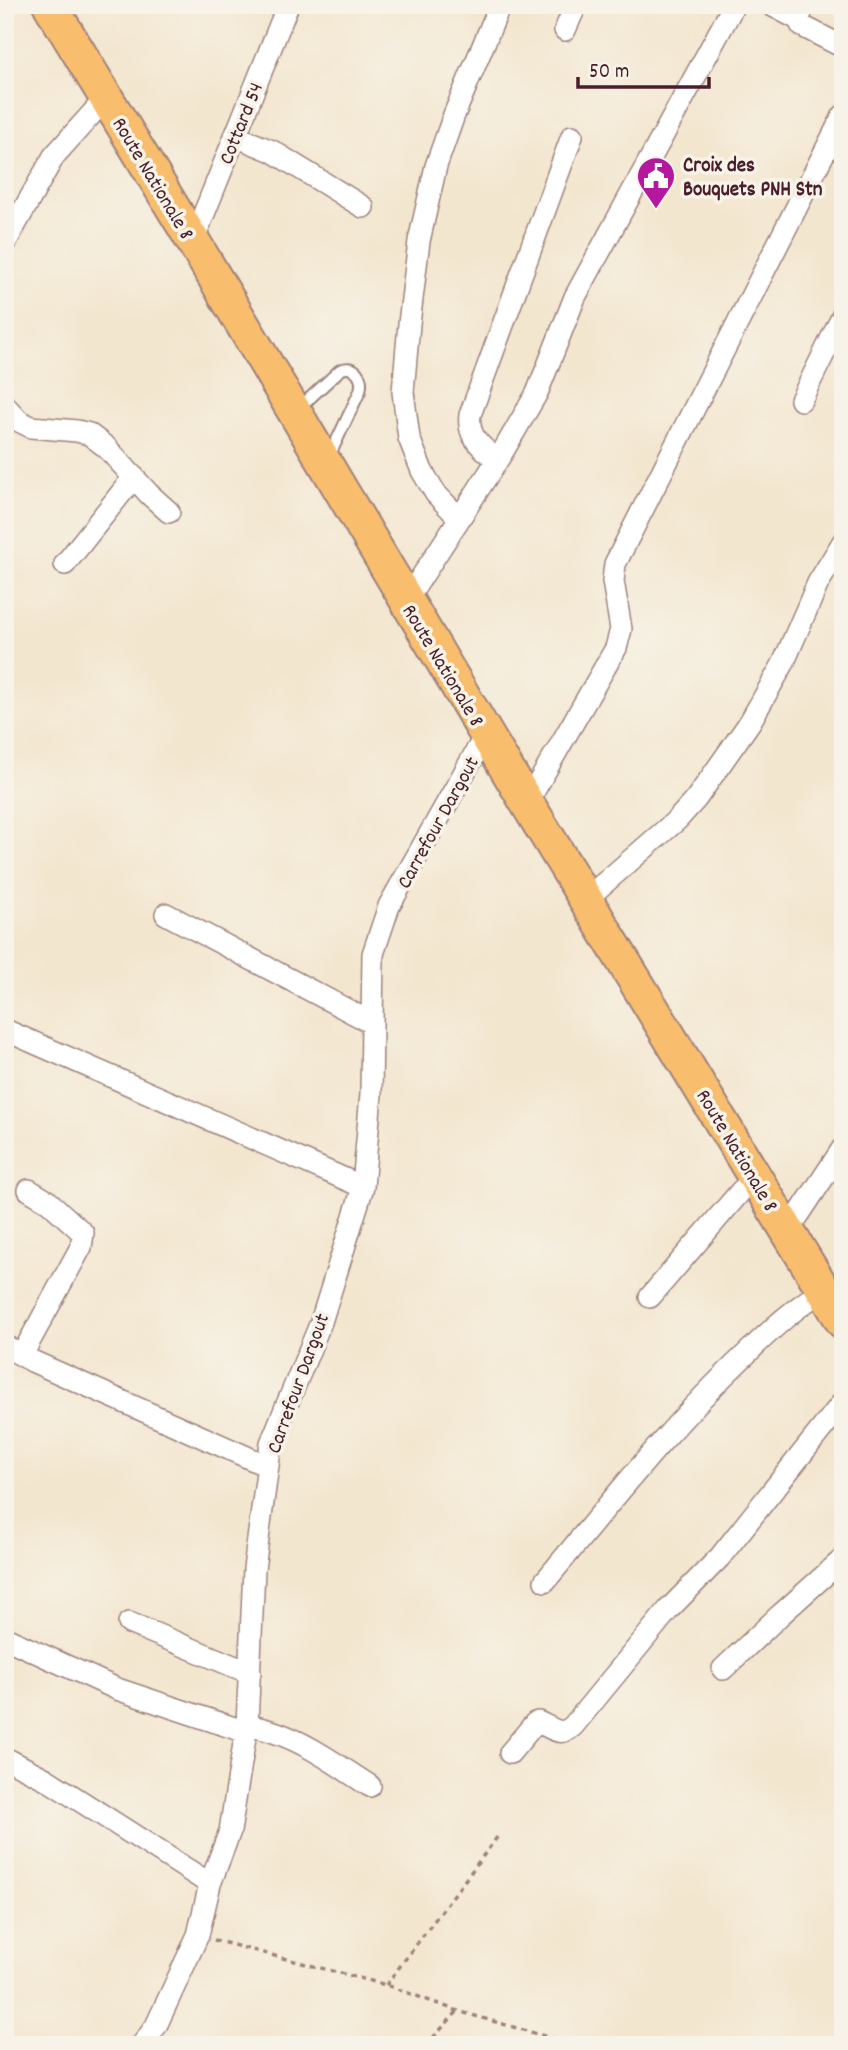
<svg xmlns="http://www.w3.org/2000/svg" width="848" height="2050" font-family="Dekko,sans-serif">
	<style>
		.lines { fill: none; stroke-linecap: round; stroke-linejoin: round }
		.lane-casing { stroke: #9e827d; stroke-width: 14 }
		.street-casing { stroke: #9e827d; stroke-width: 24 }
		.primary-casing { stroke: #9e827d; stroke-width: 37 }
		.path { stroke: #9e827d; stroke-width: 3.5; stroke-dasharray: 5 5; stroke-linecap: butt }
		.lane { stroke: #fff; stroke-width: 10 }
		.street { stroke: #fff; stroke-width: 21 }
		.primary { stroke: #f9be6d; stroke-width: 33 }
		.labels { text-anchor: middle; stroke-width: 7; stroke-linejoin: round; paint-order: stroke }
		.street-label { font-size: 21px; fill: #4a1f2b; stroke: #f7f3e8 }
		.poi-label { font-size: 21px; font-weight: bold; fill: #4a1f2b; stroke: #f7f3e8; text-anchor: start }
	</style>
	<rect width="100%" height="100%" fill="#f7f3e8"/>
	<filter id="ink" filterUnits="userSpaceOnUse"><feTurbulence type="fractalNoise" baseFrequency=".0143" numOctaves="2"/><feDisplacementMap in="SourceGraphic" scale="14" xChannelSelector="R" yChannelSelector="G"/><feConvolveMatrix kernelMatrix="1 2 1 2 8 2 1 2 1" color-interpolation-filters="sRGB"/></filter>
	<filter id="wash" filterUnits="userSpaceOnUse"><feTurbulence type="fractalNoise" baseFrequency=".00686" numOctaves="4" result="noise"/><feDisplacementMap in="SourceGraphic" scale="28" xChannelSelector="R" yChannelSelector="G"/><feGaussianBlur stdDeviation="1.57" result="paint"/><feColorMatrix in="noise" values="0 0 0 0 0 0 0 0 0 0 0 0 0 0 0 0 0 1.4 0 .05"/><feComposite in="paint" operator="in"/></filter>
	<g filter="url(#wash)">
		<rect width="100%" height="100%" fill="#f3e6cf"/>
	</g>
	<g filter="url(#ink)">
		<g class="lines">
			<defs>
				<path id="lane" d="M297,410L340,370C355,363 364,377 360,391L328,459"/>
				<path id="street" d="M771,5L798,19
					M805,5L798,19L802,26L843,47
					M565,30L576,5
					M235,136L272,151L363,207
					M193,241L288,5
					M5,243L54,156L106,98
					M801,400L843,315
					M5,406L19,421L31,427L77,431L89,434L106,447L149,494L169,512
					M497,461C482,446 467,438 470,415L572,136
					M459,518L436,494L422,471L409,438L403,392L409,324L419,241L436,166L454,115L500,5
					M65,564L134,477
					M406,601L502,453L537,393L575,297L734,5
					M527,803L616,648L621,629L613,581L615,564L843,116
					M586,899L678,819L696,799L750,722L783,664L818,583L843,542
					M166,914L372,1023
					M5,1030L363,1187
					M788,1231L843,1148
					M650,1297L741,1191L756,1178
					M5,1346L32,1361L267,1466
					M22,1355L81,1247L83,1233L49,1202L29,1190
					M545,1581C609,1505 670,1426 742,1358C769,1332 792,1309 824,1290
					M129,1623L250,1673
					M5,1638L117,1689L246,1732
					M723,1669L779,1616L843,1559
					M247,1725C256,1727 265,1729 274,1732C308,1743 340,1767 370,1786
					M510,1753L535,1723L538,1722C551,1727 560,1738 573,1726L669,1609L720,1557L843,1402
					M5,1758L46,1779L210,1884
					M142,2045L156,2026L198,1935L210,1884L230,1831L247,1725L254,1569L271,1443L321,1322L363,1187L371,1094L373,954L389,906L486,734"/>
				<path id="primary" d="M50,5L193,241L527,803L843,1322"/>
			</defs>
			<!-- lane casing -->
			<use href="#lane" class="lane-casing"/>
			<!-- street casing -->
			<use href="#street" class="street-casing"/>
			<!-- primary casing -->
			<use href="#primary" class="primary-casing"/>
			<!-- path -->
			<path class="path" d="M214,1940L386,1985L458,2011L575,2045
				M386,1985L498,1836
				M426,2045L458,2011"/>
			<!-- lane -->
			<use href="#lane" class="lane"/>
			<!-- street -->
			<use href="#street" class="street"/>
			<!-- primary -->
			<use href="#primary" class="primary"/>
		</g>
	</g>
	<!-- icons -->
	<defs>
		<symbol id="civic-pin" viewBox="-11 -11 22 30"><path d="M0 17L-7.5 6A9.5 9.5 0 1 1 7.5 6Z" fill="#b5179e" stroke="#f7f3e8"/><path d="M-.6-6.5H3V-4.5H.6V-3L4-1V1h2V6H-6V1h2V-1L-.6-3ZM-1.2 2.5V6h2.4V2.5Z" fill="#fff"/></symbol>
	</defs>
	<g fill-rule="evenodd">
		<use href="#civic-pin" x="634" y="154" width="44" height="60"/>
	</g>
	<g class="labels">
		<!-- street labels -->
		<g class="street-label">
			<text transform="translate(240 123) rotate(-68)" y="7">Cottard 54</text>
			<text transform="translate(154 178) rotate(59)" y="7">Route Nationale 8</text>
			<text transform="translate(444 665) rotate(59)" y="7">Route Nationale 8</text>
			<text transform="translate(437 822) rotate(-61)" y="7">Carrefour Dargout</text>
			<text transform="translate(738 1150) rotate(59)" y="7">Route Nationale 8</text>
			<text transform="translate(297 1383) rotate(-70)" y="7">Carrefour Dargout</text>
		</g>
		<!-- poi labels -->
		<g class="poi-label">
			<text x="683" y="171">Croix des<tspan x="683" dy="24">Bouquets PNH Stn</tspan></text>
		</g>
	</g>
	<!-- margin -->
	<rect width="848" height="2050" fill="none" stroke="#f7f3e8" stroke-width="28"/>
	<!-- scale -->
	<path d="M578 77v10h131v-10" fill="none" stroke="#4a1f2b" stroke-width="3.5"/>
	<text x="589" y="77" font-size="21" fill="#4a1f2b" stroke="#f7f3e8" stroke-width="5" paint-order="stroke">50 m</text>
</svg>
